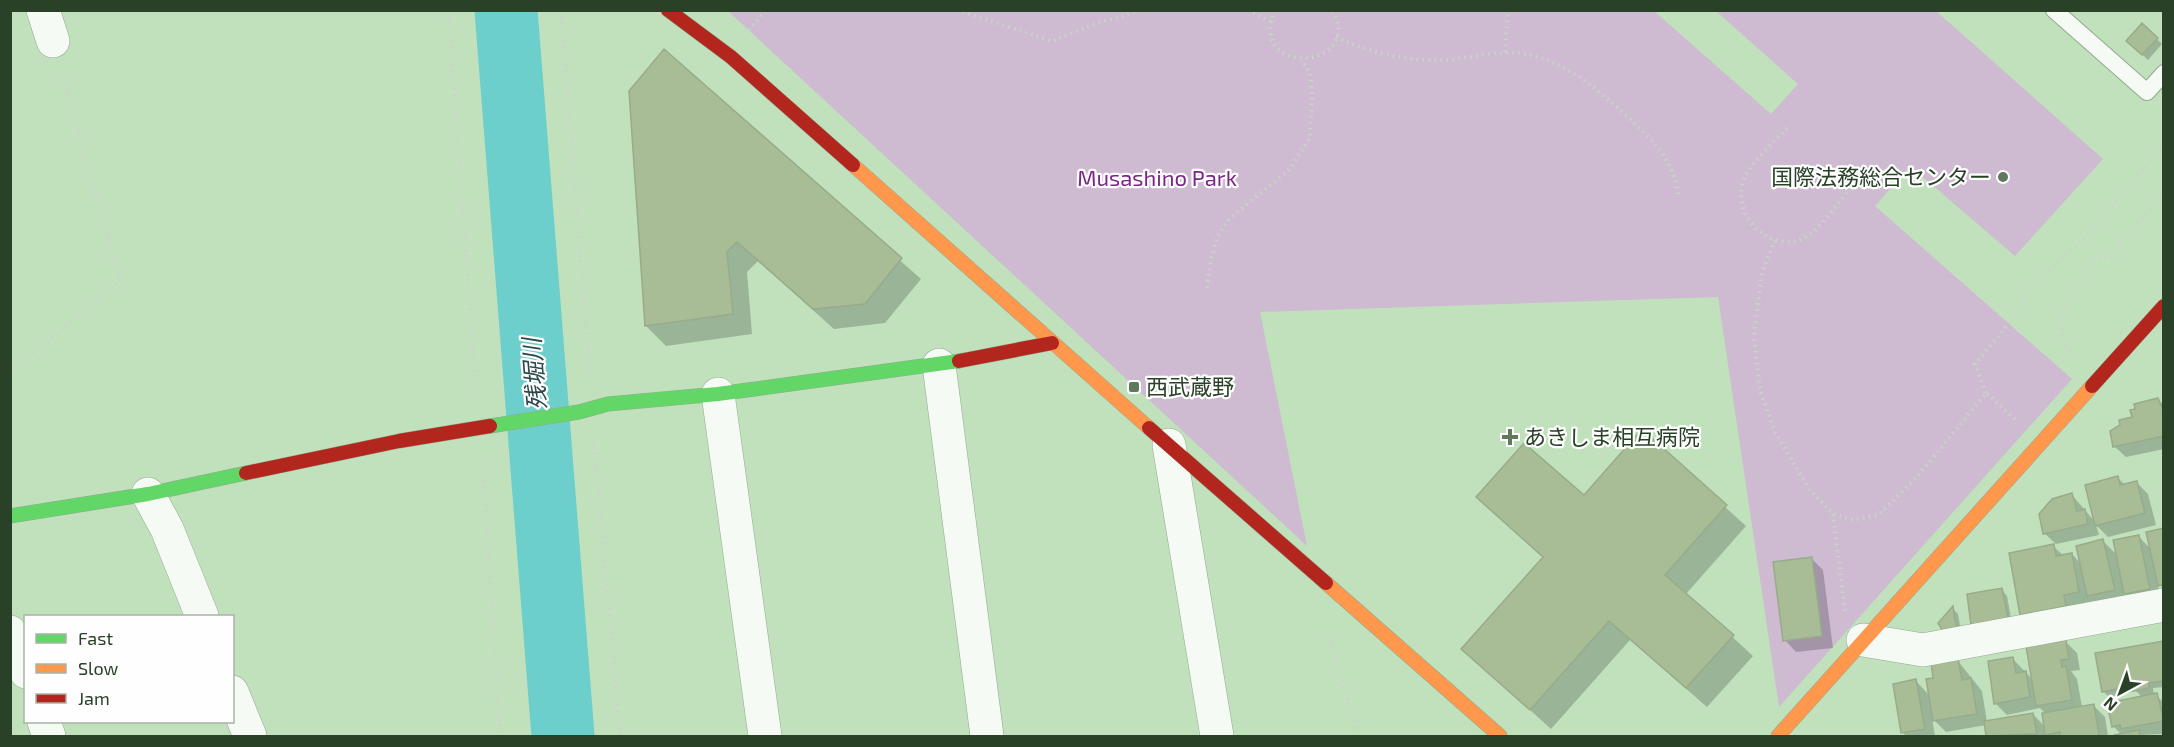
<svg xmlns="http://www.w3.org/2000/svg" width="2174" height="747" font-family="'Exo 2','Noto Sans JP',sans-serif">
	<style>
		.green { fill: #cebad1 }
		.shadow { fill: #0003 }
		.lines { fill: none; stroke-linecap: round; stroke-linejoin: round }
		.river { stroke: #6ccfcb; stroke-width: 63 }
		.building { fill: #a8bc96; stroke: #98ab8b; stroke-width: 1.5 }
		.lane-casing { stroke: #91aa8e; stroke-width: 18 }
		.street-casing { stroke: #91aa8e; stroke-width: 34 }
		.fast-casing { stroke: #91aa8e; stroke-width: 15 }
		.slow-casing { stroke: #91aa8e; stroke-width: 15 }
		.jam-casing { stroke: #91aa8e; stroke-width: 15 }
		.path { stroke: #cad4c9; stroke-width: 4; stroke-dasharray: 1.5 4.5; stroke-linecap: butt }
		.lane { stroke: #f6faf5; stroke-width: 16 }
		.street { stroke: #f6faf5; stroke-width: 33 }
		.fast { stroke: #63d668; stroke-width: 14 }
		.slow { stroke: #ff974d; stroke-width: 14 }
		.jam { stroke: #b3261e; stroke-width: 14 }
		.poi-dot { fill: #5e795c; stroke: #fefefe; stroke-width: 2 }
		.labels { text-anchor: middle; stroke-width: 4.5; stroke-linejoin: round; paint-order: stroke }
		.poi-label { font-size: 22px; fill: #294127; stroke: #fefefe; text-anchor: start }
		.park-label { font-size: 22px; fill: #7b2687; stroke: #fefefe }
		.water-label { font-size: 24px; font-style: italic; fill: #2c484a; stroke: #fefefe }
	</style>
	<rect width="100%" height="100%" fill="#c1e1bd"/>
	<!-- green -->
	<path class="green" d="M728,11H1654L1771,114L1798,84L1716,11H1936L2103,159L2015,256L1910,166L1875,206L2072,379L1779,707L1718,297L1260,312L1307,546Z"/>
	<!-- shadow -->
	<path class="shadow" d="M2142,25L2162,44L2148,60L2128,41Z
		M664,51L921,279L885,323L834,329L758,261L747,272L752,334L666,346L646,326Z
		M2158,400L2164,405V449L2126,457L2114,446L2134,418Z
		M1642,432L1746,526L1686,594L1753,656L1707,707L1630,640L1551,729L1463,649L1544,558L1478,497H1584Z
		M2118,478L2125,485L2136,482L2148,494L2156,525L2108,537L2096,525L2099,535L2056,544L2044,533L2072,495L2096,523Z
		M2164,530V589L2157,582L2161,600L2137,605L2123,591L2125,601L2042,634L2022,614L2053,546L2064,556L2072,554L2081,564L2103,541L2118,556L2138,536L2151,549Z
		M1812,559L1823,570L1833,648L1796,652L1785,640Z
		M2002,590L2007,596L2012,624L1978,629Z
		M1953,609L1958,614L1962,636L1940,623Z
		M2065,641L2077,653L2080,670L2071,671L2077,679L2082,707L2093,705L2105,717L2108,736H2049L2045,733L2046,736H1988L1986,725L1946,732L1932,718L1935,736H1906L1902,732L1916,681L1930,696L1935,679L1958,661L1982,691L1987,722L2033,714L2045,727V713L2040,708L2007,715L1996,704L2012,658L2033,680Z
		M2164,642V687L2153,688L2154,695L2164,702V734L2115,736L2122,735L2113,726L2143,698L2136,691L2109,697L2103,691Z"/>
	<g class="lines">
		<!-- river -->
		<path class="river" d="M506,10L563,736"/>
	</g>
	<!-- building -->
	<path class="building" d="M2142,23L2158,38L2142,55L2126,41Z
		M664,49L902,258L865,304L813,309L737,242L727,252L733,314L645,326L629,91Z
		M2158,398L2164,412V436L2113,447L2110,431L2120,425L2119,420L2132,417L2130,410L2135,409L2134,404Z
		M1642,429L1727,505L1665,575L1734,635L1686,688L1609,621L1530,710L1461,649L1543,557L1476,497L1524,443L1584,495Z
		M2118,476L2120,485L2137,481L2145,513L2095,526L2085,485Z
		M2072,493L2077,511L2085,509L2088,524L2043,534L2039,514L2052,499Z
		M2164,528V584L2158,586L2146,532Z
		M2139,535L2150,589L2124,594L2113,540Z
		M2103,539L2115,590L2087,596L2076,546Z
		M2054,544L2056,556L2072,553L2079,592L2064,595L2066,606L2020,615L2009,553Z
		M1812,557L1822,636L1783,641L1773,562Z
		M2002,588L2008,618L1971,625L1967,594Z
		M1953,606L1957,631L1944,633L1938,623Z
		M2066,640L2069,659L2061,660L2062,667L2066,666L2072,700L2036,706L2026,646Z
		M2164,641V681L2149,683V688L2134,691L2132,686L2102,692L2095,653Z
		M2013,657L2016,673L2026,671L2030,697L1994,704L1988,661Z
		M1958,659L1962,680L1971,678L1977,714L1933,721L1926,679L1933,678L1931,663Z
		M1916,679L1925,729L1901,733L1893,684Z
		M2157,693L2164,721L2121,729L2120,725L2112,727L2107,703Z
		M2094,704L2099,734L2097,736H2060V732L2045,735L2042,713Z
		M2033,713L2037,734L1986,736L1984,721Z
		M2139,730L2140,736H2114V735Z"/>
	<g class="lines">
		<defs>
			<path id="lane" d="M2054,10L2147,92L2164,73"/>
			<path id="street" d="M43,10L53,41
				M939,365L987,736
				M718,394L765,736
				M1169,445L1217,736
				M148,494L167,529L202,616
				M10,632L26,672
				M1863,640L1923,650L2164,605
				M232,692L250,736
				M44,722L49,736"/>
			<path id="fast" d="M490,426L579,412L608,404L718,394L959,361
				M10,516L148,494L246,473"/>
			<path id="slow" d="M853,165L1149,428
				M1326,583L1500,736
				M1778,736L2092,386"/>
			<path id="jam" d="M668,10L731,57L853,165
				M959,361L1052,343
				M2092,386L2164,306
				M1149,428L1326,583
				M246,473L399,441L490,426"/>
		</defs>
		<!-- lane casing -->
		<use href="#lane" class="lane-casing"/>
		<!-- street casing -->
		<use href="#street" class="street-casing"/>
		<!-- fast casing -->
		<use href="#fast" class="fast-casing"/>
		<!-- slow casing -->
		<use href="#slow" class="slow-casing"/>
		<!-- jam casing -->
		<use href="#jam" class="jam-casing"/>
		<!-- path -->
		<path class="path" d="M449,10L476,395
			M561,10L590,374
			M957,10L1052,41L1092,25L1142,10
			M1248,10L1271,22
			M1275,10C1245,79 1367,69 1332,10
			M749,30L766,10
			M1336,37C1369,53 1407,61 1443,60C1470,59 1498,49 1525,54C1569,62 1600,92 1632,121C1655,142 1676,164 1678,197
			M1505,52L1508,10
			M1787,128C1775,141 1752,162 1745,177C1727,214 1775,261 1810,234C1826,222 1839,201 1853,186
			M1775,240L1762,272L1754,337L1760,391L1775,432L1810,490L1833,514L1854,520L1878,515L1917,477L1986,393L2016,420
			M1207,288C1211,260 1211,241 1230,218L1290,169L1310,138L1312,92L1310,72L1302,61
			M2074,356C2040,317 2081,297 2092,260L2111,256L2164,191
			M10,373L120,281L62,73
			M1986,393L1975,364L2003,331L2030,288L2095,228L2164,144
			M594,441L620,736
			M483,462L500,736
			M1833,514L1845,611
			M1329,634L1358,736"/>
		<!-- lane -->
		<use href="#lane" class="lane"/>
		<!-- street -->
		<use href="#street" class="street"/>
		<!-- fast -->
		<use href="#fast" class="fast"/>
		<!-- slow -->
		<use href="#slow" class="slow"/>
		<!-- jam -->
		<use href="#jam" class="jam"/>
	</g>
	<!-- markers -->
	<g class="poi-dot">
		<circle cx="2003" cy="177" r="6"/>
		<rect x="1128" y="381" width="12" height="12" rx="3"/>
		<path d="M1507 428h6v6h6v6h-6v6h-6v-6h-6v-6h6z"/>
	</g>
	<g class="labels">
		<!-- poi labels -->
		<g class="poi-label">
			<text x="1991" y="185" text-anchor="end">国際法務総合センター</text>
			<text x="1146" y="395">西武蔵野</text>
			<text x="1524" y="445">あきしま相互病院</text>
		</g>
		<!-- park labels -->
		<g class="park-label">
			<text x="1157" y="186">Musashino Park</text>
		</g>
		<!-- water labels -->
		<g class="water-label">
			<text transform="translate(535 374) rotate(-95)" y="8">残堀川</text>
		</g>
	</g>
	<!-- border -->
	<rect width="2174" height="747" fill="none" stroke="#294127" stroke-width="24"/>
	<!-- legend -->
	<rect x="24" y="615" width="210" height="108" fill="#fefefe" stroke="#a9b2a8" stroke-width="1.5"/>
	<rect x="36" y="634" width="30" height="9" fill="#63d668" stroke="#a9b2a8" stroke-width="1.5"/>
	<text x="78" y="645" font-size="18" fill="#294127">Fast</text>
	<rect x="36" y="664" width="30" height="9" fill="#ff974d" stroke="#a9b2a8" stroke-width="1.5"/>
	<text x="78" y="675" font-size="18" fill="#294127">Slow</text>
	<rect x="36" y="694" width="30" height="9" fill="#b3261e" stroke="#a9b2a8" stroke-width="1.5"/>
	<text x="78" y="705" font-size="18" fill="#294127">Jam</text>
	<!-- north arrow -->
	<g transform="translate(2120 693) rotate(221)" stroke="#fefefe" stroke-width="4.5" paint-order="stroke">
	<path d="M0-4.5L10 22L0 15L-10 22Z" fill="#294127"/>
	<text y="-9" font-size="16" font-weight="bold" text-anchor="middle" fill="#294127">N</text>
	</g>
</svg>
